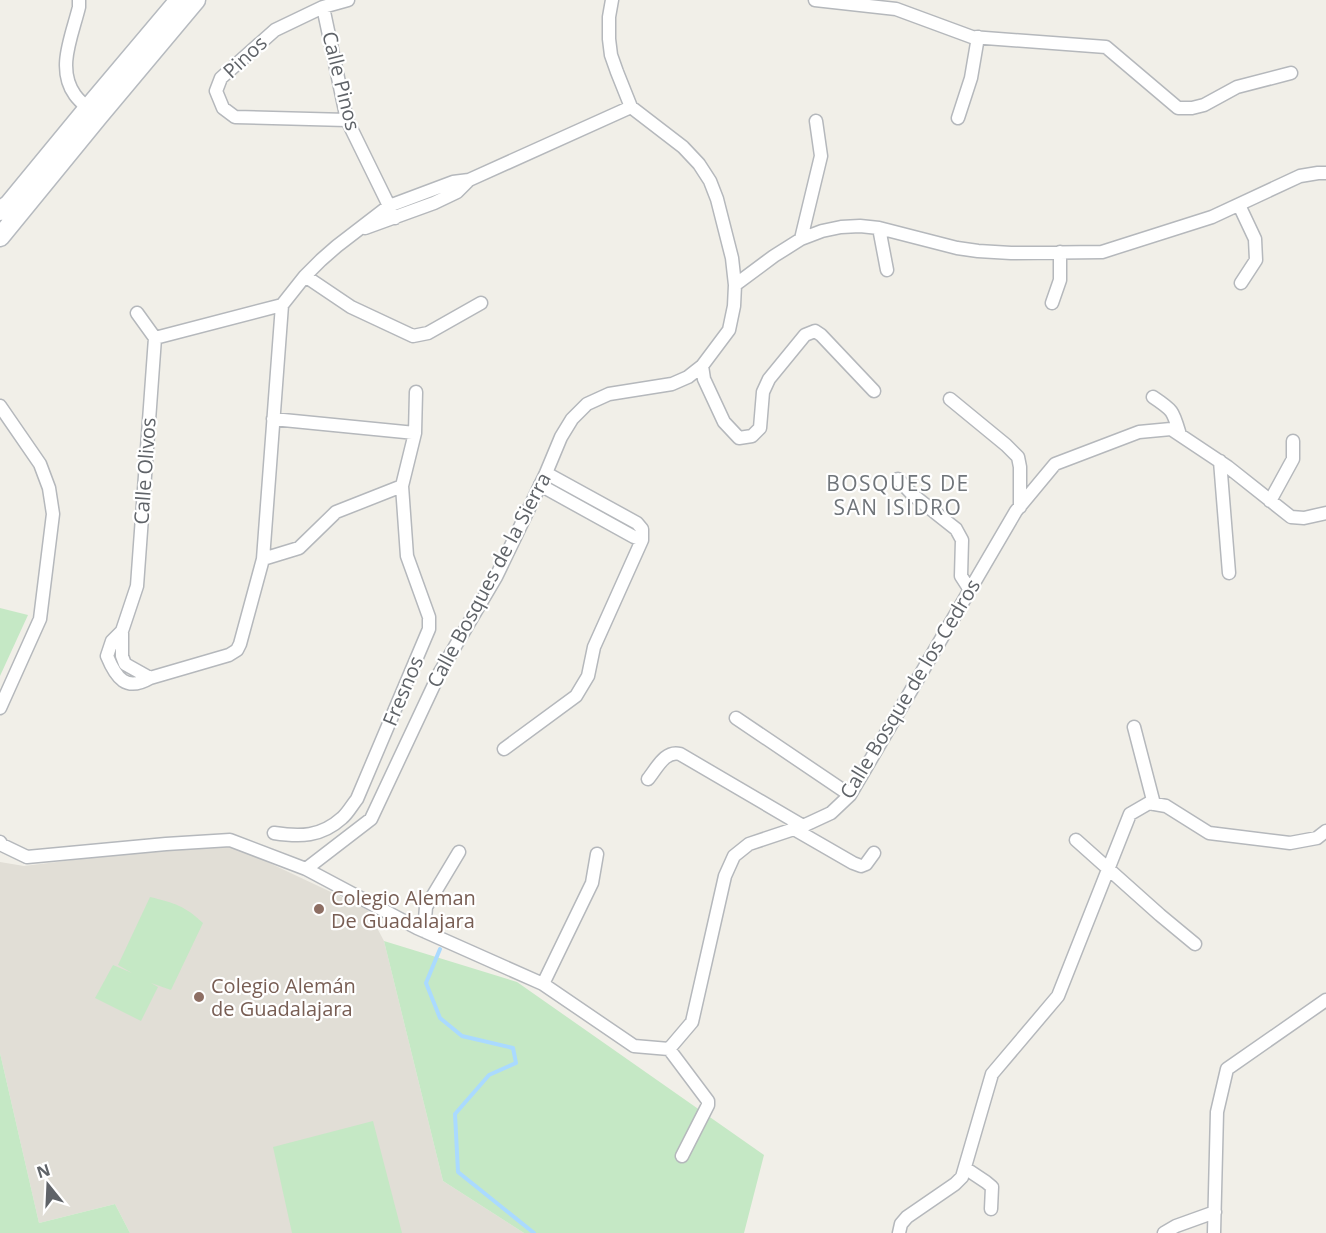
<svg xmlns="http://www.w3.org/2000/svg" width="1326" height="1233" font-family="'Open Sans',sans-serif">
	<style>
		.education { fill: #e1ded6 }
		.green { fill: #c5e8c5 }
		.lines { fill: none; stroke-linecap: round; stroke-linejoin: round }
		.stream { stroke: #aadaff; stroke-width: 4 }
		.minor-casing { stroke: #b5b8bc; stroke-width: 15 }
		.secondary-casing { stroke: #b6babf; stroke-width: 21 }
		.minor { stroke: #fff; stroke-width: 12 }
		.secondary { stroke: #fff; stroke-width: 18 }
		.education-dot { fill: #8d6e63; stroke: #fff; stroke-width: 2 }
		.labels { text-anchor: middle; stroke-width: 4.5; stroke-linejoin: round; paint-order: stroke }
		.street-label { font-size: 20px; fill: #5f6368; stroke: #fff }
		.education-label { font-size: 20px; fill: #785e54; stroke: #fff; text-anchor: start }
		.neighbourhood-label { font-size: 21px; letter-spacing: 1.5px; fill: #70757a; stroke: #fff }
	</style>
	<rect width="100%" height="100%" fill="#f1efe8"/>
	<!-- education -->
	<path class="education" d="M227,843L367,909L384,941L443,1181L524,1233H130L115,1204L39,1223L0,1053V862L24,866L163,849Z"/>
	<!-- green -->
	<path class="green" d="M0,608L28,615L0,676Z
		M150,897C175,903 185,906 203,923L171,990L151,983L158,987L141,1021L95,998L113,965L132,973L118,965Z
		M384,941L517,982L764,1155L744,1233H524L443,1181Z
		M0,1053L39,1223L115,1204L130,1233H0Z
		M373,1121L402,1233H292L273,1147Z"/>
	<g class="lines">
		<!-- stream -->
		<path class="stream" d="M440,949L426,983L440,1018L462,1036L513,1048L516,1063L489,1075L455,1114L458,1172L534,1233"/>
		<defs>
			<path id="minor" d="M79,0V7C72,36 56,69 75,95C80,102 87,107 92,112
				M815,0L896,9L972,37L1106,47L1178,108H1192L1204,105L1237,87L1291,73
				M323,7L347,120L395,218
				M958,118L971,78L978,37
				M347,120L235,117L223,108L216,91L221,78L275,30L323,7L348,0
				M1239,205L1255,239L1256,260L1241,283
				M365,228L434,203L457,192L469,180
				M879,228L887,270
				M801,239L821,156L816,121
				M305,276L351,307L413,336L428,333L481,303
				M735,285L774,256L801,239L822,231L841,227L860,226L879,228L957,248L978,251L1011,253L1102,252L1212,217L1300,176L1318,173H1326
				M1052,303L1060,280V252
				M137,313L155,338L137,586L122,631V656L125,664L150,678
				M155,338L282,305L305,276L321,260L337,246L389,206L453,182L469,180L631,107
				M702,366L704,379L724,422L739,438L752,436L760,428L763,392L769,379L805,335L815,331L821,335L874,391
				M1153,397C1174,411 1173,411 1180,435
				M950,399L1006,445L1018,457L1020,467V507
				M0,406L40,464L49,488L53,514L40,619L0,708
				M273,419L415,433
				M1220,461L1229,573
				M898,479L913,495L956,529L962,540L961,576L970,590
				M540,485L634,537L642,540
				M1270,501L1293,459V441
				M263,559L299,548L336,512L402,486
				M122,631L112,641L107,656C116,678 126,692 150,678L229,655L237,650L240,644L263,559L282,305
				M736,718L850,795
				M1134,727L1154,804
				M504,749L576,696L588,676L594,647L642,540V529L637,523L546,473
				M648,779C657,768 665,750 680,754L803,826
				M794,829L853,863L861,866L866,864L874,853
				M274,833C300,837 321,837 342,818C348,813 352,805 357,799L429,629V617L407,556L402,486L415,433L416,392
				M1076,840L1160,915L1195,944
				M0,842L2,845L27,857L166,844L230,840L306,869L417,928L543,984L634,1046L669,1049L692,1022L725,876L734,856L749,844L803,826L831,813L850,795L1016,511L1055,464L1139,432L1171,429L1228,467L1291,517L1304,518L1326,513
				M306,869L371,819L440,672L496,577L546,473L561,437L572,419L587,404L609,394L672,384L688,377L702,366L729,330L734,306L735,285L732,258L717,199L710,181L699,164L683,147L631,107L617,72L611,55L609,39V17L612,0
				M424,931L426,907L459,852
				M543,984L592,883L597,854
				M669,1049L708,1101V1105L682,1156
				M965,1168L986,1182L992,1187L991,1209
				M899,1233L901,1224L907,1217L955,1184L962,1177L992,1074L1058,996L1130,814L1149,803L1166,806L1209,833L1290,843L1317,838L1326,831
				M1164,1233L1176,1226L1215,1212
				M1214,1233L1217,1112L1227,1069L1326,1000"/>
			<path id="secondary" d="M0,211L9,204L88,108L179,0
				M0,237L98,117L196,0"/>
		</defs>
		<!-- minor casing -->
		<use href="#minor" class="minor-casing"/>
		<!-- secondary casing -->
		<use href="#secondary" class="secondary-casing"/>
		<!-- minor -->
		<use href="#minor" class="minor"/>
		<!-- secondary -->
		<use href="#secondary" class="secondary"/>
	</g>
	<!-- markers -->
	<g class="education-dot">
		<circle cx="319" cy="909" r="6"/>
		<circle cx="199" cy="997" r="6"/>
	</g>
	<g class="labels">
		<!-- street labels -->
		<g class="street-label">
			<text transform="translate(245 57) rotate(-43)" y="7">Pinos</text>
			<text transform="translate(341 81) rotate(76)" y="7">Calle Pinos</text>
			<text transform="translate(145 471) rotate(-86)" y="7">Calle Olivos</text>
			<text transform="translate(489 580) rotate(-62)" y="7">Calle Bosques de la Sierra</text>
			<text transform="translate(910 689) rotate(-59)" y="7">Calle Bosque de los Cedros</text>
			<text transform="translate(403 691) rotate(-67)" y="7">Fresnos</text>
		</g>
		<!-- education labels -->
		<g class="education-label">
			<text x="331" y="905">Colegio Aleman<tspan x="331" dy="23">De Guadalajara</tspan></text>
			<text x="211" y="993">Colegio Alemán<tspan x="211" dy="23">de Guadalajara</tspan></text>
		</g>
		<!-- neighbourhood labels -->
		<g class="neighbourhood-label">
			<text x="898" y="491">BOSQUES DE<tspan x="898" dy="24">SAN ISIDRO</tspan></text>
		</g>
	</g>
	<!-- north arrow -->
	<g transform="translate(48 1185) rotate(342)" stroke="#ffffff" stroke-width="4.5" paint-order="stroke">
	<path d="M0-4.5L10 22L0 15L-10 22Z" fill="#5f6368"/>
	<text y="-9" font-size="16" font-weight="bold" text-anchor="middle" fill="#5f6368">N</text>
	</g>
</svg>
